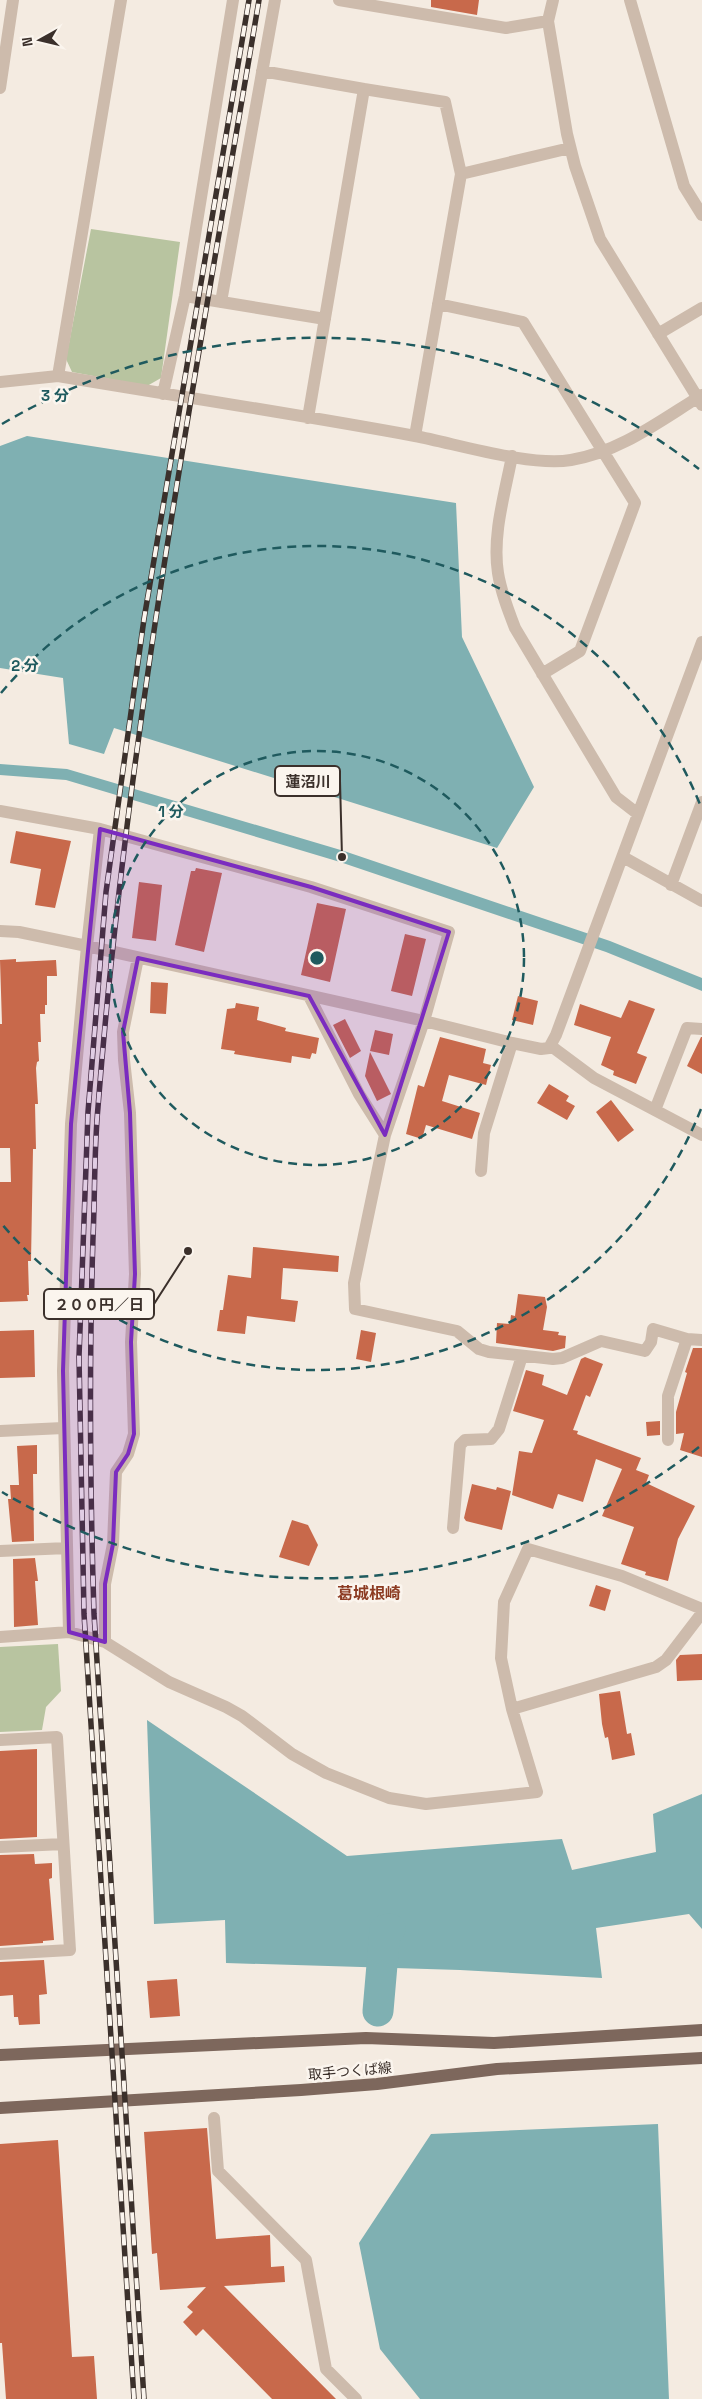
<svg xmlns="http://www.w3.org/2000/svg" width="702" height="2399" font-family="'Space Grotesk','Noto Sans JP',sans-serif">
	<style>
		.green { fill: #b8c4a0 }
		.water { fill: #7fb0b2 }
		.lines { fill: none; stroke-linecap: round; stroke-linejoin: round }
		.river { stroke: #7fb0b2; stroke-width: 31 }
		.building { fill: #c8694b }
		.minor { stroke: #cdbbac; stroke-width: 12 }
		.major { stroke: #7d675c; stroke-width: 12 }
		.rail-casing { stroke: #3b302b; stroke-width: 5.5 }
		.rail { stroke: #fbf5ee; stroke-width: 4; stroke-dasharray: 11; stroke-linecap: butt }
		.marked { fill: #7b2cbf; fill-opacity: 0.2; stroke: #7b2cbf; stroke-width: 4; stroke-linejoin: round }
		.ring { fill: none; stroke: #1f5a5e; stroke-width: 2.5; stroke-dasharray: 9 6 }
		.labels { text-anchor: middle; stroke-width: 5; stroke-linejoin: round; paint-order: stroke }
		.street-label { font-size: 14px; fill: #3b302b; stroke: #fbf5ee }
		.quarter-label { font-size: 16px; font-weight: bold; fill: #8c3b22; stroke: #fbf5ee }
		.centre { fill: #1f5a5e; stroke: #fbf5ee; stroke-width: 2.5 }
		.ring-label { font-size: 15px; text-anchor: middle; font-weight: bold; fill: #1f5a5e; stroke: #fbf5ee; stroke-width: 5; stroke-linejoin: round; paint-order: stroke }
		.leader { fill: none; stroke: #3b302b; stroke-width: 2 }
		.callout-dot { fill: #3b302b; stroke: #fbf5ee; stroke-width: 2 }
		.callout { fill: #fbf5ee; stroke: #3b302b; stroke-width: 2 }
		.callout-label { font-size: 15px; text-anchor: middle; font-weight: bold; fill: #3b302b }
	</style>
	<rect width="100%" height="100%" fill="#f4ebe1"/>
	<!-- green -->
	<path class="green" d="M91,229L180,242L161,378L147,386L72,372L66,359Z
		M58,1644L61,1691L46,1707L42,1730L0,1732V1647Z"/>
	<!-- water -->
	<path class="water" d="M27,436L456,503L462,637L534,787L497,848L114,728L104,754L69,744L63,678L0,668V446Z
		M0,764L67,769L344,851L610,941L702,978V991L606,952L340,862L66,780L0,775Z
		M147,1720L347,1856L562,1839L572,1870L656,1852L653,1814L702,1794V1929L689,1914L596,1928L602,1978L460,1970L226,1963L225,1920L154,1924Z
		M658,2124L669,2399H420L380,2349L359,2243L431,2134Z"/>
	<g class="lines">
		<!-- river -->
		<path class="river" d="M378,2011L385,1930L390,1929"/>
	</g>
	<!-- building -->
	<path class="building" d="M431,0H479L477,15L431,7Z
		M16,831L71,841L55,908L35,905L41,869L10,863Z
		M196,868L222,873L204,952L175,945L191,871H195Z
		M139,882L162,885L156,941L132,938Z
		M317,903L346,909L330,982L301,975Z
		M405,934L426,939L412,996L391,991Z
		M16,959V962L56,960L57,976H47V1005H45V1014H40L41,1042H38L39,1061L37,1062L36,1068L38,1104H35L36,1149H33L31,1261H28L29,1295H27L28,1301L0,1302V1182H11L10,1148H0V1024H2L0,960Z
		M151,982L168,983L166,1014L150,1013Z
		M518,996L538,1001L533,1025L512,1020Z
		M629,1000L655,1009L637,1053L647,1057L636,1084L613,1075L614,1071L601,1065L611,1037L574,1025L580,1004L621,1018Z
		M236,1003L259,1007L257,1020L286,1028L285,1031L319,1038L316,1054L312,1053L310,1059L292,1056L291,1063L234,1054L235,1051L221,1049L227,1009L235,1008Z
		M345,1019L361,1051L350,1058L333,1025Z
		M375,1030L393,1034L389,1055L370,1051Z
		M440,1037L486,1049L483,1063L491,1065L486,1085L449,1075L442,1101L480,1113L472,1139L426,1125L422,1139L406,1134L418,1085L424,1087Z
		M701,1037H702V1074L687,1066Z
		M370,1052L391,1094L377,1101L365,1076Z
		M549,1084L569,1096L566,1101L575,1106L567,1120L537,1103Z
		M611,1100L634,1130L618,1142L596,1112Z
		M253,1247L339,1256L338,1272L283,1268L281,1299L298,1301L295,1322L247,1316L245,1334L217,1331L220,1310H223L228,1275L251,1278Z
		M518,1294L545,1297L547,1307L543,1330L559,1332L558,1335L566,1336L565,1348L553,1351L496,1343L497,1323L510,1324L511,1315L515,1316Z
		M34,1330L35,1377L0,1378V1331Z
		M361,1330L376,1333L371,1362L356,1359Z
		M693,1348H702V1457L680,1450L684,1433L676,1434V1412L687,1373L685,1372Z
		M585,1357L603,1364L590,1397L586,1395L573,1430L578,1431L577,1434L641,1458L636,1470L649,1475L646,1483L695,1506L678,1539L668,1581L645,1575L646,1572L621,1564L634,1527L602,1516L622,1469L596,1459L583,1502L558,1494L553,1509L512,1495L519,1451L532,1453L544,1420L513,1411L526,1370L544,1375L542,1385L567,1395L581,1359Z
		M660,1421V1435L647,1436L646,1422Z
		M37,1445V1474H33L34,1541L12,1542L8,1499H11L10,1485H19L17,1446Z
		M472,1484L496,1490L497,1487L511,1491L502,1530L466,1521L464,1518Z
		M292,1520L308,1525L318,1545L309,1566L279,1557Z
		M35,1558L38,1581H35L38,1625L14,1627L13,1559Z
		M596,1585L611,1590L605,1611L589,1606Z
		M702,1654V1680L677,1681L676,1660L680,1655Z
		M620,1691L627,1734L631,1733L635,1755L612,1760L608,1737L605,1738L602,1724L599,1694Z
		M37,1749V1837L0,1839V1751Z
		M34,1854L35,1864L52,1863V1878L49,1879L54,1940L43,1941V1943L0,1946V1855Z
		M44,1960L47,1994L39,1995L40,2024L19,2025L18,2017H14L13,1995L0,1996V1962Z
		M177,1979L180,2016L150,2018L147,1981Z
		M207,2128L216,2239L270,2235L271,2267L284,2266L285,2282L224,2286L336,2399H272L203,2329L196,2336L183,2322L193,2312L187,2307L206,2287L160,2290L157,2253L152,2254L144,2132Z
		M58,2140L72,2357L94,2356L97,2399H6L2,2343H0V2144Z"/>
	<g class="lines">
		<!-- minor -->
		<path class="minor" d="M339,0L506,28L548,21
			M553,0L548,21L567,134L575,166L600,239L702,405
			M630,0L684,186L702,215
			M262,71L364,89
			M0,88L13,0
			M185,296L325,319
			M221,302L275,0
			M438,304L523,322L635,503L580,651L542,674
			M658,334L702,308
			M58,376L121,0
			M0,382L58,376C177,396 296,414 415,436C457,444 531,467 571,460C620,452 661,420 702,395
			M163,394L185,296L233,0
			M308,418L364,89L445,102L461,174
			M415,436L461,174L570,148
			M512,456C505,493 492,535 498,573C501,592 508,610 515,628L616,797L638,814
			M0,811L100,829L311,887L449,932L424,1021L385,1135L354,1283L355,1309L457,1331L479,1349L489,1352L553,1359L562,1358L601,1341L645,1351L651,1342L653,1329L687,1339L702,1340
			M623,857L702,901
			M671,885L702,802
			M0,931L19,932L87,946L424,1021L512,1043L541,1049L549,1048L556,1035L702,642
			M309,996L359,1094L385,1135
			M551,1046L594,1078L702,1135
			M655,1110L687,1028L702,1029
			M481,1171L484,1133L512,1043
			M0,1431L63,1428
			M668,1440V1396L687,1339
			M453,1528L460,1445L465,1440L491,1439L499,1429L522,1356
			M0,1551L67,1548
			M69,1632L105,1642L169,1682L226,1707L242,1716L292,1754L326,1773L389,1798L426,1804L537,1792L512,1709L501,1658L504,1602L528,1549L622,1576L702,1609
			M0,1637L69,1632L63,1371L71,1124L87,946L100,829
			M105,1642V1584L113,1544L116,1472L128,1454L134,1434L131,1342L135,1274L130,1113L124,1060L123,1032L138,958
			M512,1709L656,1667L666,1660L702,1613
			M0,1740L57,1737L70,1950L0,1954
			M0,1847L63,1844
			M214,2118L218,2171L306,2260L326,2369L356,2399"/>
		<!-- major -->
		<path class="major" d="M0,2055L366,2038L494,2043L702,2030
			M0,2108L301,2090L377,2084L497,2069L702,2058"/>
		<defs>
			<path id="rail" d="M134,2399L84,1614L79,1357L88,1112L106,892L144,619L249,0
				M144,2399L94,1614C90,1488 89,1363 93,1238C95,1194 94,1151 98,1107C127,734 197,368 259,0"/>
		</defs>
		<!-- rail casing -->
		<use href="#rail" class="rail-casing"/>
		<!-- rail -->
		<use href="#rail" class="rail"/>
	</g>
	<!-- marked area -->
	<path class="marked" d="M100,829L311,887L449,932L385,1135L309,996L138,958L123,1032L130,1113L135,1274L131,1342L134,1434L128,1454L116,1472L113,1544L105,1584V1642L69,1632L63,1371L71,1124Z"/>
	<!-- distance rings -->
	<g class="ring">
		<circle cx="317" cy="958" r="207"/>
		<path d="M701 1109A413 413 0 0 1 1 1223M1 693A413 413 0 0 1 701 807"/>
		<path d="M699 1447A620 620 0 0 1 2 1492M2 424A620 620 0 0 1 699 469"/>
	</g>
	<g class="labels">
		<!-- street labels -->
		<g class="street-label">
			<text transform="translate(350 2071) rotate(-5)" y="5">取手つくば線</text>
		</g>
		<!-- quarter labels -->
		<g class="quarter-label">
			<text x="369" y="1599">葛城根崎</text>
		</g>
	</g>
	<circle cx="317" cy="958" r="8" class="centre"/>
	<g class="ring-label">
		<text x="55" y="401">3 分</text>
		<text x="25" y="671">2 分</text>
		<text x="171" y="817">1 分</text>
	</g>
	<!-- callouts -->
	<path class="leader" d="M342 857L340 781M188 1251L154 1304"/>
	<g class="callout-dot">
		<circle cx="342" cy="857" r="5"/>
		<circle cx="188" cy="1251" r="5"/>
	</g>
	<g class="callout">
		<rect x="275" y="766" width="65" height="30" rx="5"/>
		<rect x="44" y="1289" width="110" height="30" rx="5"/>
	</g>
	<g class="callout-label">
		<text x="308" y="787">蓮沼川</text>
		<text x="99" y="1310">２００円／日</text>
	</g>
	<!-- north arrow -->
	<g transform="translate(40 40) rotate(262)" stroke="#fbf5ee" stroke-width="4" paint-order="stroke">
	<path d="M0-4L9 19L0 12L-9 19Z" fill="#3b302b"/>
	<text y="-8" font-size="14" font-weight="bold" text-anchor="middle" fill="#3b302b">N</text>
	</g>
</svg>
